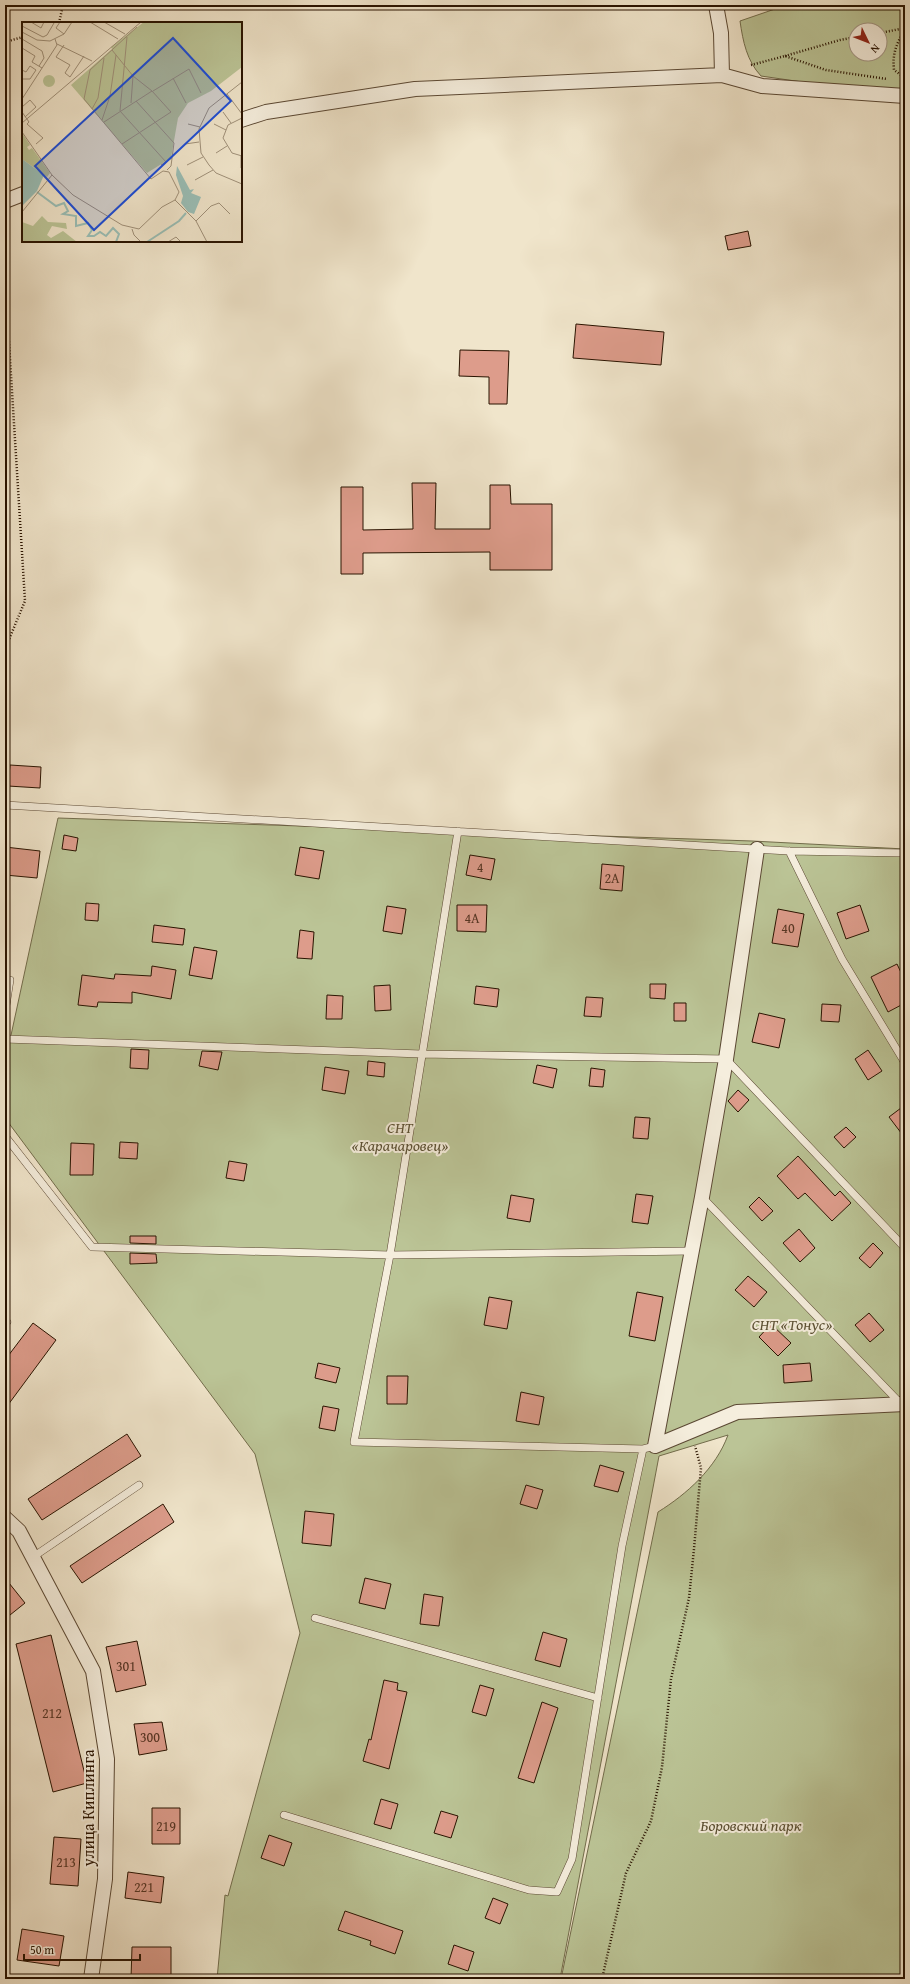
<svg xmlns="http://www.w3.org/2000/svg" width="910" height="1984" font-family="'Gentium Book Plus',serif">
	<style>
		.green { fill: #bbc496; stroke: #726c4b; fill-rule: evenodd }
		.building { fill: #dd9c8b; stroke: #291300 }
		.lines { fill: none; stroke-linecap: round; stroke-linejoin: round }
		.lane-casing { stroke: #5b4833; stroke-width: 8 }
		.street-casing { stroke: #5b4833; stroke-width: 16 }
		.path { stroke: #291300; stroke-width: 2.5; stroke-dasharray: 1 2; stroke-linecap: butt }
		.lane { stroke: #f5eedd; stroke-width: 7 }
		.street { stroke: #f5eedd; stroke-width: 14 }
		.labels { text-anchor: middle; stroke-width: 4; stroke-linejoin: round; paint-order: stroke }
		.number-label { font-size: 14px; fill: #563523 }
		.park-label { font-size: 16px; font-style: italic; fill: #5c5134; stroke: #f5eedd }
		.street-label { font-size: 16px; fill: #291300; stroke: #f5eedd }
		.inset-river { fill: none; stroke: #9abfb7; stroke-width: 2 }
		.inset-road { fill: none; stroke: #a0917a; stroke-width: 1 }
		.view { fill: #1d4ed8; fill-opacity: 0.15; stroke: #1d4ed8; stroke-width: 2 }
		.inset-edge { fill: none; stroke: #291300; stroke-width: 2 }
	</style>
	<rect width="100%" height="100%" fill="#f0e5cb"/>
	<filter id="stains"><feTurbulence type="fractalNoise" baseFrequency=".005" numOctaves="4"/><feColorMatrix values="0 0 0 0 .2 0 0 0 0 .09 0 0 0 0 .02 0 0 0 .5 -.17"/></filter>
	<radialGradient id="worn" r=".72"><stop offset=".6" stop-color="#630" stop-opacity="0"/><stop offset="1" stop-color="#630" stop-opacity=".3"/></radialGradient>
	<!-- green -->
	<path class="green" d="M794,5H905V90L816,84L761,76C747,61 743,42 740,21L775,9ZM856,30H880V54H856Z
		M58,818L752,841L905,849V1979H561L658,1512C687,1494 716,1468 728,1435L659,1456L560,1979H217L225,1895L228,1896L300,1633L255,1454L5,1118V1063Z"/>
	<!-- building -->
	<path class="building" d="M748,231L751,246L728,250L725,236Z
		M576,324L664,332L661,365L573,358Z
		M460,350L509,351L507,404H489V377L459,376Z
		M412,483H436L435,529H490V485H510L511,504H552V570H490V552L363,553V574H341V487H363V530L413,529Z
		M10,765L41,767L40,788L8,786Z
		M64,835L78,838L76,851L62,849Z
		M5,847L40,851L37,878L5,875Z
		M300,847L324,851L319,879L295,875Z
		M470,855L495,859L491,880L466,875Z
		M602,864L624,866L622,891L600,889Z
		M86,903L99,904L98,921L85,920Z
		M457,905H487L486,932L457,931Z
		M860,905L869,931L846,939L837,913Z
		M387,906L406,909L402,934L383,931Z
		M778,909L804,914L798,947L772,943Z
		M154,925L185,929L183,945L152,942Z
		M300,930L314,932L312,959L297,958Z
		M194,947L217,951L212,979L189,975Z
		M897,964L905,981V1003L888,1012L871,977Z
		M152,966L176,970L171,999L132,992V1003L98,1002L97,1007L78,1005L82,975L114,979L115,974L151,976Z
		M650,984H666L665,999L650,998Z
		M390,985L391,1010L375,1011L374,986Z
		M476,986L499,989L497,1007L474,1004Z
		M327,995L343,996L342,1019H326Z
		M586,997L603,998L601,1017L584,1016Z
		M674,1003H686V1021H674Z
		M822,1004L841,1005L839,1022L821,1021Z
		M759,1013L785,1019L779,1048L752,1042Z
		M131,1049L149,1050L148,1069L130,1068Z
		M868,1050L882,1071L868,1080L855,1059Z
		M202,1051L222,1052L218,1070L199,1066Z
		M368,1061L385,1063L384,1077L367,1075Z
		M537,1065L557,1069L553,1088L533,1083Z
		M325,1067L349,1071L345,1094L322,1090Z
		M591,1068L605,1070L603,1087L589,1086Z
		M738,1090L749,1100L738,1112L728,1101Z
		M905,1105V1138L889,1117Z
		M635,1117L650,1118L648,1139L633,1138Z
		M846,1127L856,1137L844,1148L834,1137Z
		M120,1142L138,1143L137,1159L119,1158Z
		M71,1143L94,1144L93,1175H70Z
		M798,1156L835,1196L840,1191L851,1203L832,1221L805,1193L798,1199L777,1176Z
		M229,1161L247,1164L244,1181L226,1178Z
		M636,1194L653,1196L648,1224L632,1222Z
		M511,1195L534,1199L530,1222L507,1218Z
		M759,1197L773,1211L762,1221L749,1207Z
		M799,1229L815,1248L800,1262L783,1243Z
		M130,1236H156V1244L130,1243Z
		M873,1243L883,1253L870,1268L859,1258Z
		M130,1253L156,1254L157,1263L130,1264Z
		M748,1276L767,1292L754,1307L735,1290Z
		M637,1292L663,1297L655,1341L629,1336Z
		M489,1297L512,1301L507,1329L484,1325Z
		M869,1313L884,1330L870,1342L855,1325Z
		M33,1323L56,1340L5,1409V1360Z
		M771,1324L791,1343L778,1356L759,1337Z
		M318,1363L340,1368L336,1383L315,1378Z
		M810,1363L812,1381L784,1383L783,1365Z
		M387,1376H408L407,1404H387Z
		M521,1392L544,1397L539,1425L516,1421Z
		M323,1406L339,1409L335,1431L319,1428Z
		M127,1434L141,1456L42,1520L28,1499Z
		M600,1465L624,1472L618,1492L594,1486Z
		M526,1485L543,1490L537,1509L520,1504Z
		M163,1504L174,1522L82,1583L70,1566Z
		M305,1511L334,1514L331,1546L302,1543Z
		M5,1578L25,1603L5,1619Z
		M365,1578L391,1584L385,1609L359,1603Z
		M424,1594L443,1597L439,1626L420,1624Z
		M543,1632L567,1639L560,1667L535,1660Z
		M51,1635L87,1783L53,1792L16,1644Z
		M137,1641L146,1685L116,1692L106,1647Z
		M384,1680L398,1683L397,1690L407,1692L389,1769L363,1761L369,1739L371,1740Z
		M480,1685L494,1689L486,1716L472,1712Z
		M542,1702L558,1708L534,1783L518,1778Z
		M162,1722L167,1750L139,1755L134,1724Z
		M381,1799L398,1804L391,1829L374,1824Z
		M152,1808H180V1844H152Z
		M441,1811L458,1816L451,1838L434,1833Z
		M269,1835L292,1843L284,1866L261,1858Z
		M54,1837L81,1839L78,1886L50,1884Z
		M128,1872L164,1877L161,1903L125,1898Z
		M493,1898L508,1904L500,1924L485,1918Z
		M345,1911L403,1931L395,1954L370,1945L371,1941L338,1930Z
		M22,1929L64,1936L59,1966L17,1960Z
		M454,1945L474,1952L468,1971L448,1964Z
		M132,1947H171V1979H131Z"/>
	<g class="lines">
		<defs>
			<path id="lane" d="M5,805L789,851L905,853
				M458,831L390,1255L354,1442L643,1449L655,1446
				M789,851L842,959L905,1063
				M5,1012L10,980
				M5,1039L421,1054L726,1059L905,1248
				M5,1136L92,1247L390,1255L691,1251
				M702,1197L901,1404
				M5,1324L7,1322
				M33,1557L139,1485
				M315,1618L598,1698
				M284,1815L529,1890L557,1892L572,1859L622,1546L643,1449"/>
			<path id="street" d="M716,5L721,33L722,75
				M241,120L266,112L415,89L722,75L762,86L905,96
				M5,201L23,194
				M757,849L726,1059L702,1197L655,1446L737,1412L905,1404
				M5,1518L19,1531L93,1671L107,1759L105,1879L91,1979"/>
		</defs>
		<!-- lane casing -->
		<use href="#lane" class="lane-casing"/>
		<!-- street casing -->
		<use href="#street" class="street-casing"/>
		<!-- path -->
		<path class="path" d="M59,23L63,5
			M905,29C897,43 892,53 894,70L905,78
			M880,33L905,28
			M5,42L23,37
			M785,56L840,40L856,37
			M751,65L785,56L826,70L887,79
			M5,235V248
			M5,318L7,327
			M5,325L8,327L25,601L5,649
			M602,1979L626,1873L651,1821L662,1767L671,1679L689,1598L694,1549L701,1468L695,1446"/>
		<!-- lane -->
		<use href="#lane" class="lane"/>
		<!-- street -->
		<use href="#street" class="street"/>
	</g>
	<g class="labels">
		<!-- number labels -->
		<g class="number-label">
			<text x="480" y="872">4</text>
			<text x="612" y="883">2А</text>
			<text x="472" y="923">4А</text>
			<text x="788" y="933">40</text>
			<text x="126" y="1671">301</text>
			<text x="52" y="1718">212</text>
			<text x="150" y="1742">300</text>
			<text x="166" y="1831">219</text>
			<text x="66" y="1867">213</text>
			<text x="144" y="1892">221</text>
		</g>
		<!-- park labels -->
		<g class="park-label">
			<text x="400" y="1133">СНТ<tspan x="400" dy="18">«Карачаровец»</tspan></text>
			<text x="792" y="1330">СНТ «Тонус»</text>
			<text x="751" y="1831">Боровский парк</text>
		</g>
		<!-- street labels -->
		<g class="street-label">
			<text transform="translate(88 1808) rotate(-90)" y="6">улица Киплинга</text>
		</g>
	</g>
	<!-- overview -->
	<g transform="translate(22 22)">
		<rect width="220" height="220" fill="#f0e5cb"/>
		<path d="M122,0H220V45L189,69L166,81L156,96L149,136L125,151L49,63L90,27L89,25ZM21 59a6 6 0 1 1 12 0a6 6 0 1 1-12 0ZM0,111L8,123L5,125L7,128L10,126L28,151L25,155L0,137ZM20,194L26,200L44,201L45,207L30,204L25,213L29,216L41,209L55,220H0V200L11,204Z" fill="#bbc496"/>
		<path d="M0,137L22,153L15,169L0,184ZM155,144L168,168L172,167L169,171L179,175L172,192L166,190L159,181L161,174L154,153Z" fill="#9abfb7"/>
		<path class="inset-river" d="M15,170L34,184L42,181L46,189L41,192L54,194V204L66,201L70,208L66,214H72L78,210L84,214L91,206L97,212L94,220M125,220L157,199L164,191"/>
		<path class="inset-road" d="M9,0L19,6L22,0M38,0L34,6L42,12M68,0L96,17M82,0L103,12M0,4L21,15L25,13L32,1L30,0M0,10L15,18L28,19L42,12L50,0M105,15L98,89L144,140M0,17L20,29L22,36L17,44M35,22L70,39M42,23L34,35L48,43L43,51L48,55L62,34M0,26L13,34L10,40L20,46M0,48L4,50L8,44L14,48L8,57H0M151,56L164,81M220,60L187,86L177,107L179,131L187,143L194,151L220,162M131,69L167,47L179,71M205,72L220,92M0,77L35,23L33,17M114,79L152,121L149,144L145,148M109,81L111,54M0,85L8,78L14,85L3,95M70,87L76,76L82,36M0,90L7,100L5,102L21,116L14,122M201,90L209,101M220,96L206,103L201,116L210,131L220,134M80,98L88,74L94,33M82,100L130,69L111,54L90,28M0,101L119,0M166,102L178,105M192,102L204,108M0,110L30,153L51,173L100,203L117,207L140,185L153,178L157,170L147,150L141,149L129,157L62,77L68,48L115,5M100,122L149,90L130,69M163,122L177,120M194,131L205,124M139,143L150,136M165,143L181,135M219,146V133M173,158L191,148M153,178L174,199L185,220M0,190L30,153M174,199L189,184L197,181L208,192M110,207L112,213L119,220M146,220L154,215L159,220"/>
		<path class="view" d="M151,16L209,79L72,208L13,144Z"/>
		<rect width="220" height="220" class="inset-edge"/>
	</g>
	<!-- margin -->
	<rect width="910" height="1984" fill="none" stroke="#f0e5cb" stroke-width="20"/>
	<rect x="6" y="6" width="898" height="1972" fill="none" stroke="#291300" stroke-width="2"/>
	<rect x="10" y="10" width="890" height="1964" fill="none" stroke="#291300"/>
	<!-- north arrow -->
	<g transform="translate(868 42) rotate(133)"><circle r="19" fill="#f5eedd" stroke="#a39685"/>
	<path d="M0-3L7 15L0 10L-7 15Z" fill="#8f2418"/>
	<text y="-6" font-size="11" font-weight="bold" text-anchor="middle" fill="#291300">N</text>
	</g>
	<!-- scale -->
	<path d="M24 1954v6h116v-6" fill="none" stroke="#291300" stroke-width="2"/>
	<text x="30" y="1954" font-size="12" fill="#291300" stroke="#f5eedd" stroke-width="3" paint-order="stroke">50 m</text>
	<rect width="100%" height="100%" filter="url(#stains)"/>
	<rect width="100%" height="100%" fill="url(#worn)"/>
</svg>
